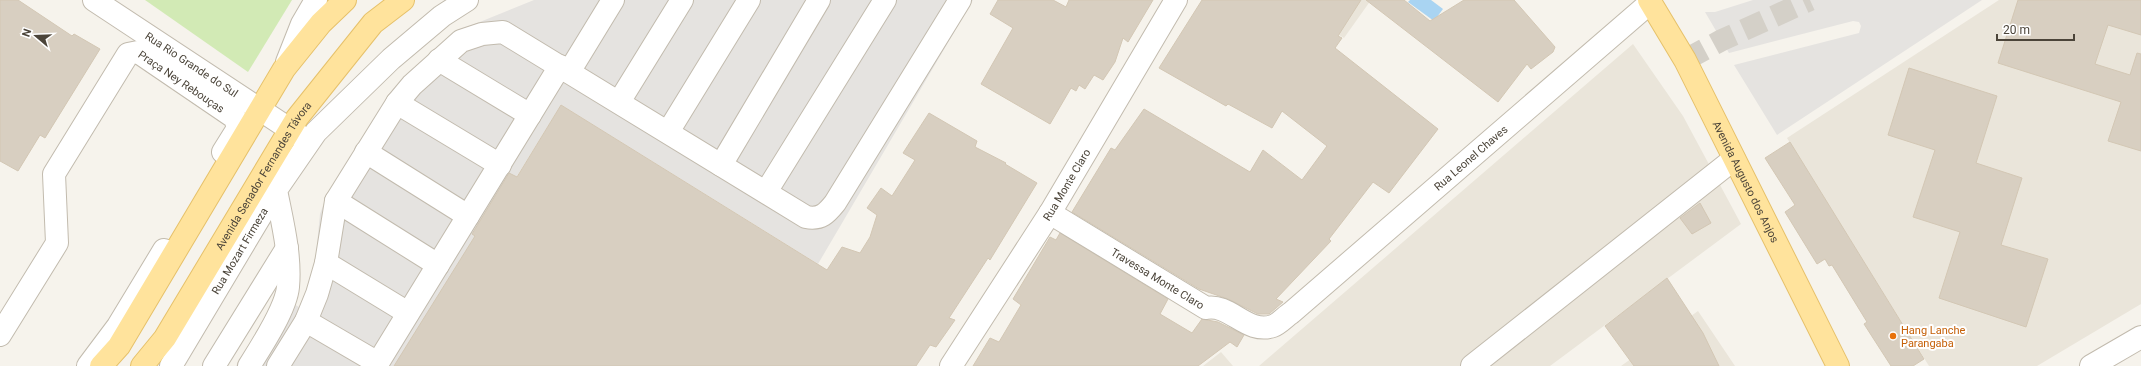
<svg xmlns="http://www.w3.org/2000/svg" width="2141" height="366" font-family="Roboto,sans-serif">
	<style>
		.residential { fill: #eae5da }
		.green { fill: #d2eab5 }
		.parking { fill: #e5e3e0 }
		.water { fill: #a9d4f2 }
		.building { fill: #d8cfc1; stroke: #d3c7b4 }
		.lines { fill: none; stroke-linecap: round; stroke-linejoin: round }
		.minor-tunnel { stroke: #d4d0c8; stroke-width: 22; stroke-dasharray: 22 11; stroke-linecap: butt }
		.minor-casing { stroke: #c2bbae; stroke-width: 24 }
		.major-casing { stroke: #e6c16a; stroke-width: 24 }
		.minor { stroke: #fff; stroke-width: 22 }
		.major { stroke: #ffe39c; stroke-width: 22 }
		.food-dot { fill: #e8710a; stroke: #fff; stroke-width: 1.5 }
		.labels { text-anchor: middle; stroke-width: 4; stroke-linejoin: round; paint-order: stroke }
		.street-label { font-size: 11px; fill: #4b4439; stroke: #fff }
		.food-label { font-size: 11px; fill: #c56008; stroke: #fff; text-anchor: start }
	</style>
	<rect width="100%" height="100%" fill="#f6f3ec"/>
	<!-- residential -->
	<path class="residential" d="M1281,0H1371L1344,38Z
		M1999,0H2141V304L2037,366H1929L1787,138Z
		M1633,44L1683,116L1741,224L1550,366H1259Z
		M1698,311L1735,366H1621Z
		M1221,352L1233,366H1203Z"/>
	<!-- green -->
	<path class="green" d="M145,0H292L248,72Z"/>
	<!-- parking -->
	<path class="parking" d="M534,0H973L818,264L561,105L399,366H236L278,295L299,307L308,286L316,255L320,214L327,195L393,89L460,30Z
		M1753,0H1982L1777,135L1734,65L1859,33L1861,26L1859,22L1853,21L1729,53L1705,12H1715Z"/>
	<!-- water -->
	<path class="water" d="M1410,0H1431L1443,9L1434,21L1408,2Z"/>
	<!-- building -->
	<path class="building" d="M0,0H18L72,36L74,34L100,49L45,138L40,135L18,171L0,161Z
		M998,0H1053L1066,7L1069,0H1153L1128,42L1123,38L1115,62L1103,80L1094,75L1085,89L1079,85L1076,91L1071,88L1050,124L981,84L1013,28L990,14Z
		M1202,0H1361L1338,36L1342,38L1335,48L1438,129L1389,193L1373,182L1329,239L1331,241L1276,299L1283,302L1269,314H1258L1228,299L1199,289L1072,212L1111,148L1115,150L1144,109L1250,172L1263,150L1302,180L1327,146L1282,111L1272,128L1228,104L1226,106L1159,68Z
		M1366,0H1404L1430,21L1464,0H1514L1555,47L1553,52L1531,69L1527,64L1498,102Z
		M2018,0H2141V35L2108,25L2095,64L2130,75L2137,53L2141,54V151L2108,141L2121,102L1998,63Z
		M1909,68L1997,96L1976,163L2022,178L2001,245L2048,259L2026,327L1939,298L1960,232L1913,217L1935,150L1888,135Z
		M561,105L827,270L842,247L860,253L870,237L877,215L867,208L881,188L892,196L915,160L903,153L929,113L977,141L975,147L1006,163L1005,164L1037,183L990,260L988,258L949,318L955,320L936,347L930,345L916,366H394L475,236L472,234L509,173L517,177Z
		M1790,142L1924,359L1913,366H1891L1864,324L1867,322L1832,265L1829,266L1825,259L1817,264L1785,212L1795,205L1765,158Z
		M1700,203L1711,223L1692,234L1680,218Z
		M1060,233L1168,299L1160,314L1192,333L1202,319L1218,322L1244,335L1237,347L1230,342L1198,366H973L990,338L999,342L1021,305L1013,299L1050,237L1056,240Z
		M1667,278L1703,333L1719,366H1634L1605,326Z"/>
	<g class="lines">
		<!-- minor-tunnel -->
		<path class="minor-tunnel" d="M1685,60L1722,40L1810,0"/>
		<defs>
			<g id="minor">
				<path id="s1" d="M94,0L306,140"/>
				<path d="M439,60L530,115"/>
				<path d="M287,62L302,24L316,0"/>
				<path d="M569,72L613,0"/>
				<path d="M619,102L682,0"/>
				<path d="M397,103L500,165"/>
				<path d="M668,132L749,0"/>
				<path d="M366,152L468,216"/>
				<path d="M721,165L819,0"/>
				<path d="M766,192L885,0"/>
				<path d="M336,201L438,265"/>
				<path id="s2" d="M1050,213L1206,308C1230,303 1247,335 1273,326C1279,324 1286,316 1291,313L1651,2"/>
				<path d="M326,263L408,313"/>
				<path d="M306,321L378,363"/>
				<path id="s3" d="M0,335L57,243L54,174L128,54L138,52L235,118L238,128L223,152"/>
				<path d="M88,366L118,326L164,250"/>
				<path id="s4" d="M171,366L276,190L277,184"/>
				<path d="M214,366L287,248"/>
				<path d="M249,366C261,347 286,309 288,287C291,255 282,221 276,190L316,132L391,59L442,16L467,0"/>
				<path d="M278,366L306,321L317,294L326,263L336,201L397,103L412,85L461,41L482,34L503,32L806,217C821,220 827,213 835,203L960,0"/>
				<path d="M376,366L560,66"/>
				<path id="s5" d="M951,366L1050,213L1176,0"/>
				<path d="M1472,366L1734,159"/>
				<path d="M2091,366L2141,337"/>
			</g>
			<g id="major">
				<path id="s6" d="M1649,0L1685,60L1838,366"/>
				<path d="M101,366L119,346L284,69L321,23L345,0"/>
				<path id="s7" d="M142,366L165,338L297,118L373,23L403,0"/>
			</g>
		</defs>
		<!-- minor casing -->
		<use href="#minor" class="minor-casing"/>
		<!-- major casing -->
		<use href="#major" class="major-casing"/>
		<!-- minor -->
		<use href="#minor" class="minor"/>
		<!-- major -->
		<use href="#major" class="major"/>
	</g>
	<!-- markers -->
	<circle class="food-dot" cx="1893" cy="336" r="4"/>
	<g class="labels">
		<!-- street labels -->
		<g class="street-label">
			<text dy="4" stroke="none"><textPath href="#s1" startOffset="117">Rua Rio Grande do Sul</textPath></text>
			<text dy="4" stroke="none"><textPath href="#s3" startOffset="381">Praça Ney Rebouças</textPath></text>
			<text dy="4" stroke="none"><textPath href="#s2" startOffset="514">Rua Leonel Chaves</textPath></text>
			<text dy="4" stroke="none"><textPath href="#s7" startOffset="226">Avenida Senador Fernandes Távora</textPath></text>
			<text dy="4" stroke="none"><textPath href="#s6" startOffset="206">Avenida Augusto dos Anjos</textPath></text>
			<text dy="4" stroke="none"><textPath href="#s5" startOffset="215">Rua Monte Claro</textPath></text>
			<text dy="4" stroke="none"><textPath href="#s4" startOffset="134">Rua Mozart Firmeza</textPath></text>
			<text dy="4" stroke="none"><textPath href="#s2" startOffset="126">Travessa Monte Claro</textPath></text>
		</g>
		<!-- food labels -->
		<g class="food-label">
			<text x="1901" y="334">Hang Lanche<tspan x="1901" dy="13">Parangaba</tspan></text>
		</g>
	</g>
	<!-- north arrow -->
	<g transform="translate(36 36) rotate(289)" stroke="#ffffff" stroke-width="3" paint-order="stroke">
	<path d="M0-3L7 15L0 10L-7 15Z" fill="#4b4439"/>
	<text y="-6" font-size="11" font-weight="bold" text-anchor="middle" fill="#4b4439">N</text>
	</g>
	<!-- scale -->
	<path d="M1997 34v6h77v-6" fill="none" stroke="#4b4439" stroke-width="2"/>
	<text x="2003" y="34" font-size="12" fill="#4b4439" stroke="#ffffff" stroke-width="3" paint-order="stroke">20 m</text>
</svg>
